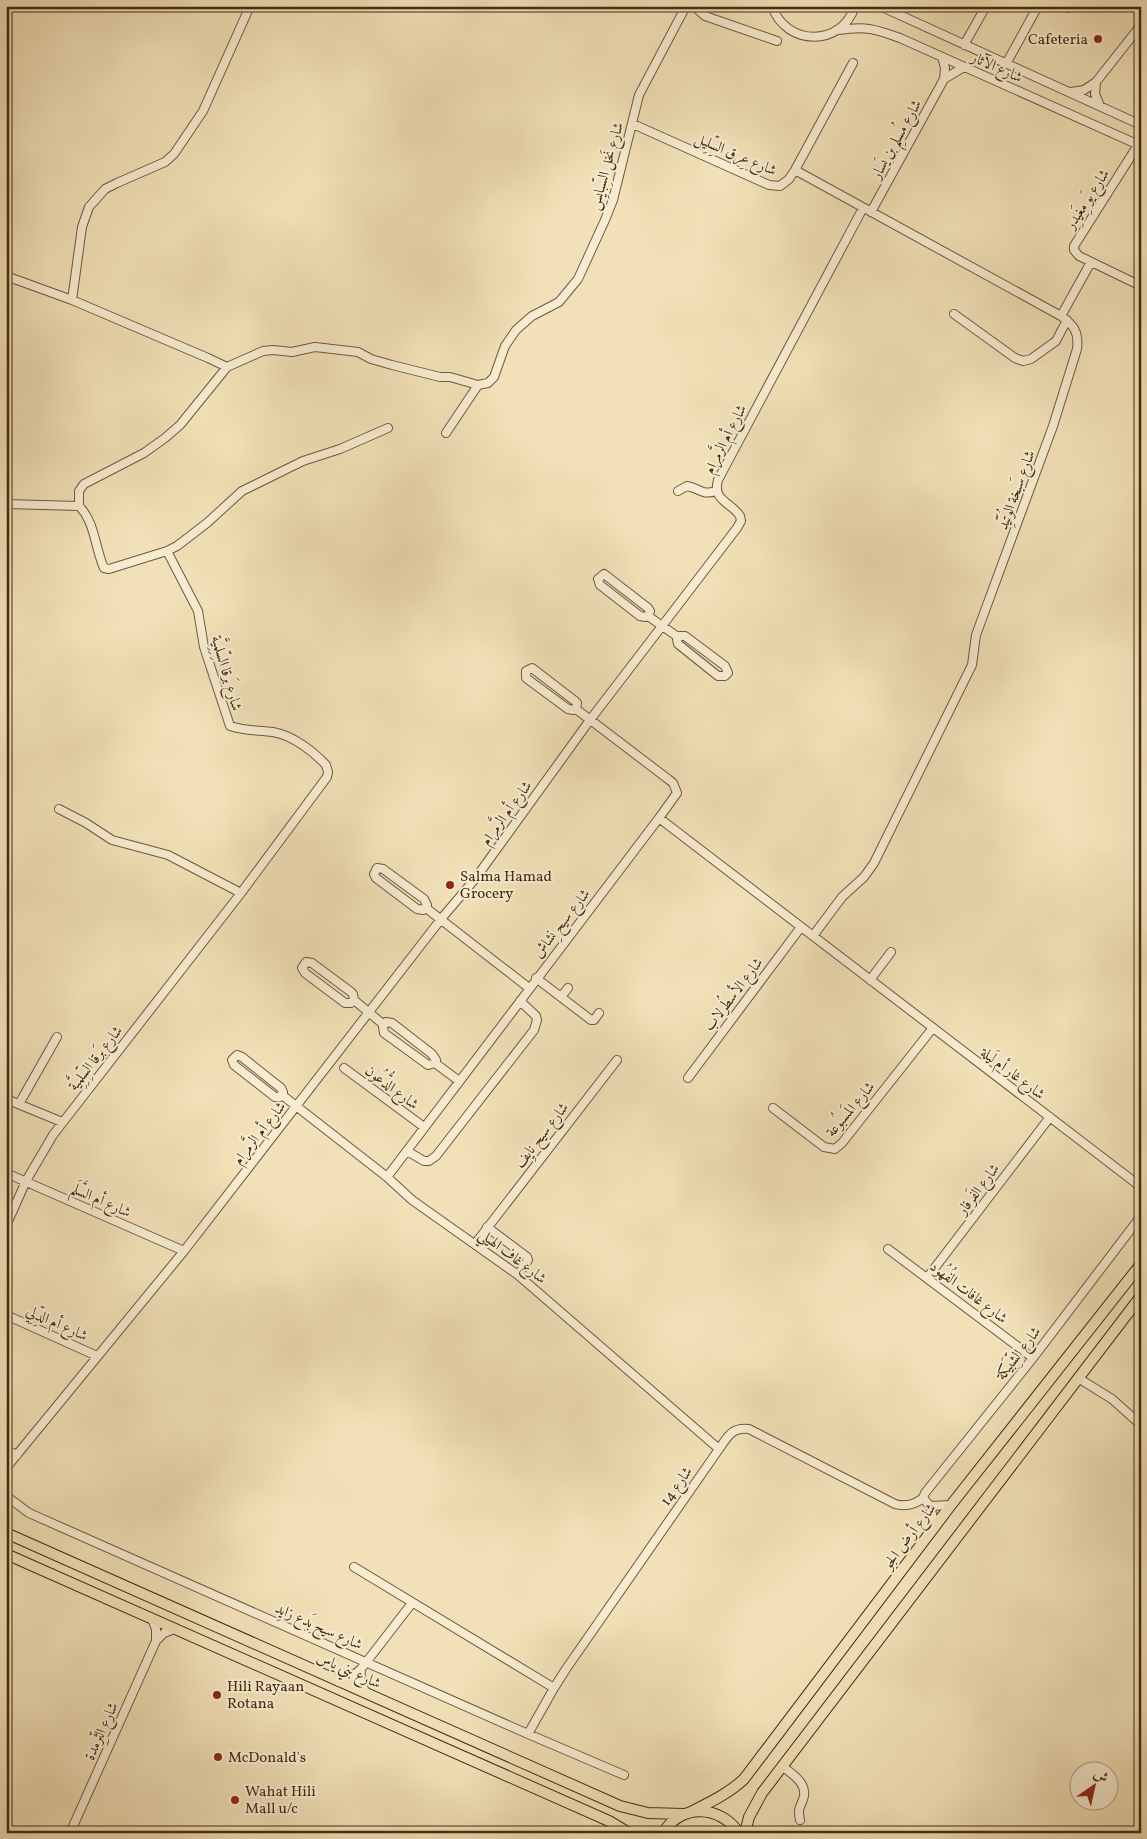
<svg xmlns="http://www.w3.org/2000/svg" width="1147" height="1839" font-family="Vollkorn,Amiri,serif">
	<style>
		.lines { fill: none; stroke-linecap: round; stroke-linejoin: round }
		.minor-casing { stroke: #6f583b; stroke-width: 10 }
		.major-casing { stroke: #432b11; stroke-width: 12 }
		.minor { stroke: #f7ecd1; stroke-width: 8 }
		.major { stroke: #f2e1b8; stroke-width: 10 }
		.poi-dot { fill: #8f2418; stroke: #f7ecd1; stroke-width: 2 }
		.labels { text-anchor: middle; stroke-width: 4; stroke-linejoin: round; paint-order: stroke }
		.poi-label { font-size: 15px; fill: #432b11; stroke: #f7ecd1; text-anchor: start }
		.street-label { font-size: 15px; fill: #432b11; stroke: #f7ecd1 }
	</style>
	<rect width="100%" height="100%" fill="#f2e1b8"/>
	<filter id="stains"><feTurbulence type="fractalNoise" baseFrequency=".004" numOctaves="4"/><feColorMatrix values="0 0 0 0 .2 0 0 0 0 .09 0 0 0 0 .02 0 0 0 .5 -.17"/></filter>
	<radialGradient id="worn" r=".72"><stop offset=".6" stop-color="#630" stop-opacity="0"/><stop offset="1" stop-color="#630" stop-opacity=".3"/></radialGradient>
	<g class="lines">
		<defs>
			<path id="minor" d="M694,6L705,16L777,41
				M772,6C786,47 842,47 855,6
				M880,6L1141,125
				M1068,8L1069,6
				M839,30C866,26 875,29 900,38L1141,146
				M964,45L986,6
				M1006,64L1038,6
				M944,79L964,67
				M1096,82L1095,94L1100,106
				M1071,92L1084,90L1096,82L1141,25
				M633,124L769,185L780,186L789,179L795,170L853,63
				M1138,145L1074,246V250L1079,256L1141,286
				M795,170L1061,316C1074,325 1079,332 1077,349L1053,426L976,635L972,665L874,863L864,877L842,897L813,936
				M871,212L944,79L945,68L942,57
				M6,276L72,300L208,358L227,367L263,351L273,350L292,352L315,347L358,352L371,359L392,365L440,377H450L478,385
				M72,300L82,227L89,207L105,189L117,183L165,162L174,154L203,111L250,6
				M954,314L1015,358L1023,361L1031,359L1056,341L1067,320
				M1061,316L1091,262
				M227,367L180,425L165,438L144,453L84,484L79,491V506C95,522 95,548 104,568L109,569L167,551L177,546L207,523L242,491L303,461L340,449L388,428
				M446,433L478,385L488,383L494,377L505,346L516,330L532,316L559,302L578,279L605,220L613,200L639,95L686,6
				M678,491L687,486C700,488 701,496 716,491
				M6,504L79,506
				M604,574L648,608L650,611L648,616L646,617L640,616L600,585L598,579Z
				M648,616L678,637
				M680,636H685L725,666L728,673L725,676H718L678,644L677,639Z
				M532,668L575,701L577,703L576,709L573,710L568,709L526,678V671Z
				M59,809L86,823L112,840L168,855L241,893
				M659,818L1141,1187
				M377,868L383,869L424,899L427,905L423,910L417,909L376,878L374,874Z
				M426,908L529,988
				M306,962L312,963L351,992L353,994L354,1000L351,1003H345L305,973L302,968Z
				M536,978L591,1020H594L599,1013
				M870,980L891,952
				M561,997L568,988
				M354,1000L384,1025
				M386,1022L392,1023L432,1054L436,1060L435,1063L428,1065L384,1033L383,1027Z
				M237,1055L242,1057L281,1088L283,1092L280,1097H275L234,1065L232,1060Z
				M435,1063L459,1081
				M344,1068L424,1127
				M688,1078L801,927
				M282,1095L387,1177L412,1200L518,1275L719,1449
				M6,1099L62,1122
				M19,1104L57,1037
				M773,1108L824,1147L835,1149L842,1143L932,1029
				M407,1151L424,1161H429L436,1156L534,1030L537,1020L536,1016L520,1001
				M6,1173L184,1251
				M387,1177L659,818L677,793L673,783L668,779L576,709
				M6,1226L26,1181L53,1135L241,893L327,777L328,772L326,765C313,751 292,735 273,732C259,730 244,731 230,726L204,647L198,611L167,551
				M487,1227L527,1257L528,1260L518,1275
				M475,1244L617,1060
				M888,1249L1033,1358
				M927,1278L1050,1117
				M6,1315L97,1356
				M1078,1378L1112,1399L1141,1425
				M6,1450L17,1455
				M6,1468L184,1251L441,919L475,879L590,720L737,528L741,521L740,516C731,502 712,501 718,480L863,208
				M6,1496L29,1513L528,1734L624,1775
				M930,1506L951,1505
				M935,1526L930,1506L923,1498L925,1493L1033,1358L1141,1216
				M354,1567L554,1688
				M152,1619L156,1629V1641
				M361,1669L360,1683L366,1692
				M339,1682L351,1677L361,1669L412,1603
				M528,1734L554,1688L566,1669L719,1449C728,1436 732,1427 749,1429L895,1504C906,1507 914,1505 923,1498
				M783,1767C792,1774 806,1782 804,1796C801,1808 797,1806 800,1820
				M70,1833L156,1641L164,1633L174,1629"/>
			<path id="major" d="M6,1533L620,1806L648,1813L684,1814
				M6,1554L609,1821L629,1833
				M691,1812C710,1802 728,1794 744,1779L951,1505L1141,1264
				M663,1833C681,1803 720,1805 739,1833
				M745,1833L749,1817L762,1793L1141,1296"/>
		</defs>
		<!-- minor casing -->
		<use href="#minor" class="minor-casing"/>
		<!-- major casing -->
		<use href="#major" class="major-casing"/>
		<!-- minor -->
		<use href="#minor" class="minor"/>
		<!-- major -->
		<use href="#major" class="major"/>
	</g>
	<!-- markers -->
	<g class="poi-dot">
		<circle cx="1098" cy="39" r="5"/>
		<circle cx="450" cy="885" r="5"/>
		<circle cx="217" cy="1695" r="5"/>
		<circle cx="218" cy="1757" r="5"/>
		<circle cx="235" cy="1800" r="5"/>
	</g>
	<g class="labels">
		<!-- poi labels -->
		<g class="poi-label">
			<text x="1088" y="44" text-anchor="end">Cafeteria</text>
			<text x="460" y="881">Salma Hamad<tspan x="460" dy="17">Grocery</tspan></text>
			<text x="227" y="1691">Hili Rayaan<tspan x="227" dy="17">Rotana</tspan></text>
			<text x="228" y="1762">McDonald's</text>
			<text x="245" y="1796">Wahat Hili<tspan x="245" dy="17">Mall u/c</tspan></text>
		</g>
		<!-- street labels -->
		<g class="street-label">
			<text transform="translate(997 67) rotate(24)" y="5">شارع الآثار</text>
			<text transform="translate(896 139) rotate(-61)" y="5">شارع مُسلِم بن يَسار</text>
			<text transform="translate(736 154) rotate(23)" y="5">شارع عِرق السِّلِيل</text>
			<text transform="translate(606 166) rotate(-74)" y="5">شارع نَخل السِّبايِس</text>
			<text transform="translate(1087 199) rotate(-57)" y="5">شارع يَو مِغَيدِر</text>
			<text transform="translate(725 439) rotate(-63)" y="5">شارع أم الرَّمرام</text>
			<text transform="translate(1016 490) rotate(-70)" y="5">شارع سَبخة الوُتَيِّد</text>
			<text transform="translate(227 673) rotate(74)" y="5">شارع بَرقا السِّلِمِيَّة</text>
			<text transform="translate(506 813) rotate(-54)" y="5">شارع أم الرَّمرام</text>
			<text transform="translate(561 923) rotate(-52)" y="5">شارع سيح نِشاش</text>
			<text transform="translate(733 994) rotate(-53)" y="5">شارع الأسطُرلاب</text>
			<text transform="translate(95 1058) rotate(-52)" y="5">شارع بَرقا السِّلِمِيَّة</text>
			<text transform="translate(1013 1073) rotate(37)" y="5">شارع غار أم لَيلة</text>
			<text transform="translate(392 1087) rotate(37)" y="5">شارع الدُّعُون</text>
			<text transform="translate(850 1109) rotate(-50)" y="5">شارع المَسبُوعة</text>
			<text transform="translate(259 1133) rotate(-52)" y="5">شارع أم الرَّمرام</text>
			<text transform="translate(541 1135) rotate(-52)" y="5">شارع سيح نايِف</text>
			<text transform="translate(978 1189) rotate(-53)" y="5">شارع الفَرفار</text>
			<text transform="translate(101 1200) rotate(24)" y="5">شارع أم السَّلَم</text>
			<text transform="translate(513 1256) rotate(37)" y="5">شارع غاف الهيلي</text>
			<text transform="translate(969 1292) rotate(37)" y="5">شارع غافات الفُهُود</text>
			<text transform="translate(57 1323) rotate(24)" y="5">شارع أم الدِّلِي</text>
			<text transform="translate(1018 1353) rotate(-52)" y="5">شارع الشِّبَيكة</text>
			<text transform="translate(676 1486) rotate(-55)" y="5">شارع 14</text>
			<text transform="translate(909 1536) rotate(-53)" y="5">شارع أرض الجو</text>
			<text transform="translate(319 1626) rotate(24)" y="5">شارع سيح بَدع زايِد</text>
			<text transform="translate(349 1670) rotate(24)" y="5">شارع بني ياس</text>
			<text transform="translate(101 1731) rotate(-66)" y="5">شارع الثِّرِمدة</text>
		</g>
	</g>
	<!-- margin -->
	<rect width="1147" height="1839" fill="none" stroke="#f2e1b8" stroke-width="25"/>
	<rect x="8" y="8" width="1132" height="1824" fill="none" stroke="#432b11" stroke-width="2.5"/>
	<rect x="12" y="12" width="1122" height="1814" fill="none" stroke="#432b11"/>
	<!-- north arrow -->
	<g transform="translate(1094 1786) rotate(34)"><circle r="24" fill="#f7ecd1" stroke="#af9f84"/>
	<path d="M0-4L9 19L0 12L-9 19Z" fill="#8f2418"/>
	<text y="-8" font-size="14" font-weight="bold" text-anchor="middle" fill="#432b11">ش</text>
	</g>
	<rect width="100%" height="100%" filter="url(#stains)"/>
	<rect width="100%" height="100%" fill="url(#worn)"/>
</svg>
